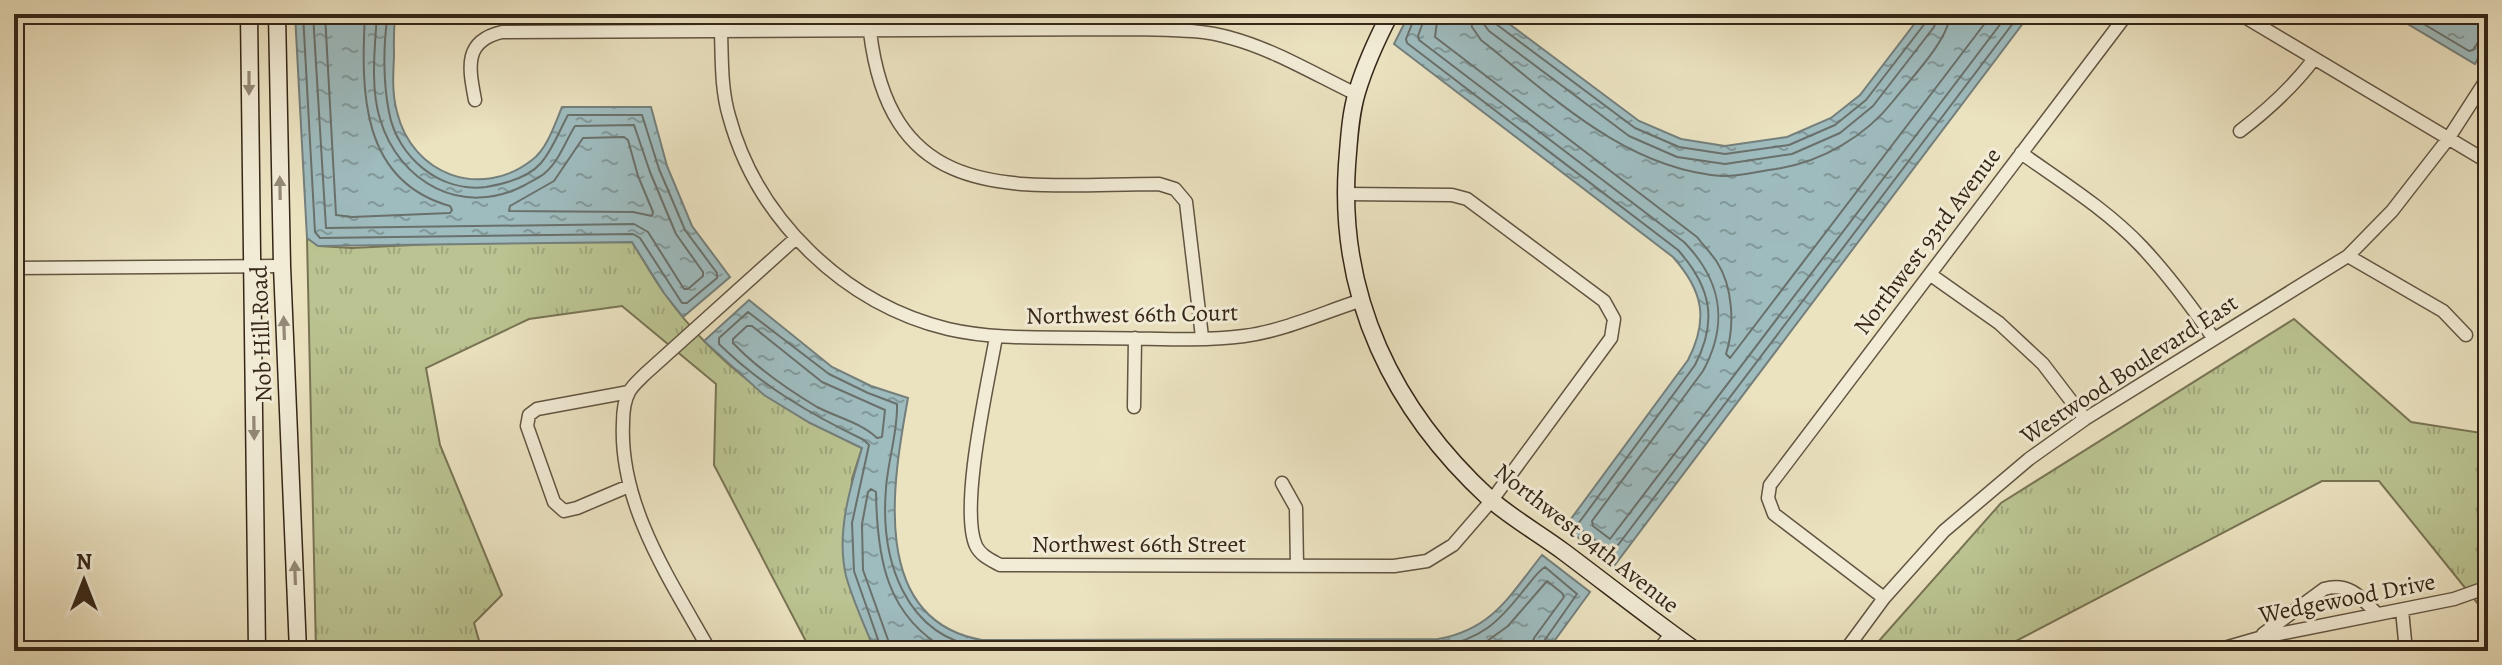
<svg xmlns="http://www.w3.org/2000/svg" width="2502" height="665" font-family="Alegreya,serif">
	<style>
		.grass { fill: url(#grass-tufts); stroke: #787454; stroke-width: 2 }
		.water { fill: url(#water-ripples); stroke: #747f7c; stroke-width: 2 }
		.lines { fill: none; stroke-linecap: round; stroke-linejoin: round }
		.shore { stroke: #6a706b; stroke-width: 2 }
		.street-casing { stroke: #625542; stroke-width: 15 }
		.secondary-casing { stroke: #352618; stroke-width: 19 }
		.street { stroke: #f2ecd6; stroke-width: 12 }
		.secondary { stroke: #f2ecd6; stroke-width: 16 }
		.oneway { fill: #948977 }
		.labels { text-anchor: middle; stroke-width: 6; stroke-linejoin: round; paint-order: stroke }
		.street-label { font-size: 24px; fill: #352618; stroke: #f2ecd6 }
	</style>
	<defs>
		<pattern id="grass-tufts" width="24" height="20" patternUnits="userSpaceOnUse" patternTransform="scale(2)"><rect width="24" height="20" fill="#bac391"/><path d="M3 7l-1-3M5 7V3M7 7l1-3M15 17l-1-3M17 17v-4M19 17l1-3" fill="none" stroke="#a0a77c"/></pattern>
		<pattern id="water-ripples" width="26" height="14" patternUnits="userSpaceOnUse" patternTransform="scale(2)"><rect width="26" height="14" fill="#9ebbbe"/><path d="M2 4q2-2 4 0t4 0M15 11q2-2 4 0t4 0" fill="none" stroke="#829899"/></pattern>
	</defs>
	<rect width="100%" height="100%" fill="#ebe2c0"/>
	<filter id="stains"><feTurbulence type="fractalNoise" baseFrequency=".0025" numOctaves="4"/><feColorMatrix values="0 0 0 0 .2 0 0 0 0 .09 0 0 0 0 .02 0 0 0 .5 -.17"/></filter>
	<radialGradient id="worn" r=".72"><stop offset=".6" stop-color="#630" stop-opacity="0"/><stop offset="1" stop-color="#630" stop-opacity=".3"/></radialGradient>
	<!-- grass -->
	<path class="grass" d="M307,238L319,246L352,248L454,243L632,242C643,259 653,278 665,294C716,366 783,411 862,448L852,479L846,573L875,651H811L714,465L716,384L622,306L529,319L426,368L440,445L502,595L474,623L482,651H316Z
		M2294,319L2411,422L2488,434V621L2487,615L2379,481H2322L1997,651H1870L2001,503Z"/>
	<!-- water -->
	<path class="water" d="M295,14H396C393,27 394,43 394,57C393,75 392,94 397,112C412,175 481,200 532,160C547,149 555,124 562,107H651L667,166L692,226L730,277L683,317L664,293L632,242L318,246L307,238Z
		M1409,14H1496L1639,121L1681,139L1725,146L1787,137L1831,118L1860,95L1922,14H2030L1614,566L1565,527L1688,360C1709,319 1703,291 1673,257L1394,44Z
		M2391,14H2488V39L2475,64Z
		M749,300L832,367L871,386L908,398C893,480 868,620 982,640L1438,639C1493,629 1510,595 1542,555L1590,592L1547,651H875C865,627 853,601 846,576C836,533 850,488 862,448L810,423L764,395L704,341Z"/>
	<g class="lines">
		<!-- shore -->
		<path class="shore" d="M303,14L315,232L320,238L633,234L640,238L682,303H687L717,278V273L685,230L659,169L642,115H568C559,131 553,149 541,163C528,178 504,184 486,187C440,193 397,157 389,112C383,82 383,44 388,14
			M313,14L326,228L634,224L648,232L684,289H688L703,276V272L676,234L650,172L634,125L575,126C566,140 559,161 546,172C540,178 531,181 525,185C463,218 399,183 380,119C370,87 375,46 377,14
			M325,14L336,215L352,217L450,213L452,210L450,206C360,181 361,90 365,14
			M1416,14L1406,39L1407,43L1678,250C1711,287 1718,321 1695,365L1578,524L1579,528L1612,553L2020,14
			M1426,14L1418,36L1419,40L1684,242C1722,281 1729,323 1703,371L1592,521L1593,526L1610,539L2008,14
			M1438,14L1435,37L1697,237C1703,245 1711,253 1717,262C1733,287 1735,326 1726,354L1730,358L1992,14
			M1470,14L1472,27L1481,40C1553,97 1626,169 1722,176C1739,177 1759,171 1776,169C1822,162 1866,136 1894,100C1910,79 1949,40 1950,14
			M1482,14L1483,23L1489,31L1629,136L1677,157L1725,164L1792,154L1840,133L1873,106L1934,27L1938,14
			M1492,14L1496,24L1635,128L1679,147L1725,154L1789,145L1835,125L1866,100L1926,22L1927,14
			M2407,14L2469,51L2473,50L2480,39L2488,37
			M624,137L628,140L638,176L653,212L652,216L633,212L509,211L510,206L554,181L583,138Z
			M747,326H752L822,382L885,410L882,437L877,438C862,423 836,417 817,407C787,389 757,368 733,343V339Z
			M882,651L854,571L852,523L869,445L864,440C810,414 762,386 719,344V338L748,312L829,374L868,393L897,404C898,431 888,460 886,488C880,559 904,637 983,648L1439,647C1481,639 1498,623 1523,591C1530,583 1536,573 1545,567L1577,594L1542,644L1541,651
			M892,651L863,570L862,524L868,492L871,489L876,492C877,558 886,617 949,651
			M1467,651L1483,644L1508,626L1547,581L1562,593L1564,597L1534,638L1531,651"/>
		<defs>
			<path id="street" d="M2240,14L2488,162
				M721,32C722,60 721,89 729,116C757,220 845,304 948,329C996,340 1044,337 1093,338C1139,338 1199,342 1244,336C1283,331 1322,313 1359,301
				M870,32C892,211 1021,184 1159,184L1175,189L1186,202L1202,337
				M475,100C469,68 463,41 502,32L1139,29C1169,30 1202,29 1231,38C1275,50 1316,75 1356,94
				M2240,131C2269,109 2292,88 2314,59
				M2021,153C2062,182 2107,210 2142,247C2169,276 2192,307 2214,339
				M2348,256L2443,311L2466,335
				M14,268L282,266
				M1931,275L1999,323L2043,364L2085,419
				M996,337C988,383 959,508 976,546C981,556 991,560 1000,565L1394,566L1427,561L1453,545L1492,500L1611,338L1614,319L1604,301L1467,199L1452,195L1345,194
				M629,392L537,409L529,415L527,426L554,502L564,511L577,508L629,486
				M1134,407L1135,338
				M1282,483L1296,508L1297,566
				M1884,598L1774,514L1768,498L1770,485L2127,14
				M2402,610L2406,651
				M2263,634L2324,589C2349,582 2361,597 2377,614
				M710,651C671,581 619,506 623,423C623,413 624,401 629,392C632,386 640,379 645,374L795,239
				M1658,651L1671,634
				M1845,651L1884,598L1944,531L2029,459L2085,419L2348,256L2392,211L2448,139L2488,77
				M2214,651L2259,638L2454,599L2488,587"/>
			<path id="secondary" d="M249,14L257,651
				M277,14L282,266L298,651
				M1390,14C1377,39 1365,65 1357,92C1350,115 1349,141 1347,165C1338,297 1393,410 1490,499C1513,519 1540,534 1564,552C1608,585 1651,619 1696,651"/>
		</defs>
		<!-- street casing -->
		<use href="#street" class="street-casing"/>
		<!-- secondary casing -->
		<use href="#secondary" class="secondary-casing"/>
		<!-- street -->
		<use href="#street" class="street"/>
		<!-- secondary -->
		<use href="#secondary" class="secondary"/>
	</g>
	<!-- one-way arrows -->
	<defs><path id="oneway-solid" d="M-6-.8H1V-3.2L6.5 0L1 3.2V.8H-6Z" transform="scale(2)"/></defs>
	<g class="oneway">
		<use href="#oneway-solid" transform="translate(249 83) rotate(90)"/>
		<use href="#oneway-solid" transform="translate(280 188) rotate(-91)"/>
		<use href="#oneway-solid" transform="translate(284 328) rotate(-92)"/>
		<use href="#oneway-solid" transform="translate(254 428) rotate(89)"/>
		<use href="#oneway-solid" transform="translate(295 573) rotate(-92)"/>
	</g>
	<g class="labels">
		<!-- street labels -->
		<g class="street-label">
			<text transform="translate(1927 241) rotate(-53)" y="8">Northwest 93rd Avenue</text>
			<text transform="translate(1132 314) rotate(-1)" y="8">Northwest 66th Court</text>
			<text transform="translate(261 334) rotate(-92)" y="8">Nob Hill Road</text>
			<text transform="translate(2129 369) rotate(-33)" y="8">Westwood Boulevard East</text>
			<text transform="translate(1587 538) rotate(38)" y="8">Northwest 94th Avenue</text>
			<text x="1139" y="552">Northwest 66th Street</text>
			<text transform="translate(2347 598) rotate(-11)" y="8">Wedgewood Drive</text>
		</g>
	</g>
	<!-- margin -->
	<rect width="2502" height="665" fill="none" stroke="#ebe2c0" stroke-width="48"/>
	<rect x="16" y="16" width="2470" height="633" fill="none" stroke="#352618" stroke-width="4"/>
	<rect x="24" y="24" width="2454" height="617" fill="none" stroke="#352618" stroke-width="2"/>
	<!-- north arrow -->
	<g transform="translate(84 581)" stroke="#f2ecd6" stroke-width="6" paint-order="stroke">
	<path d="M0-6L14 30L0 20L-14 30Z" fill="#352618"/>
	<text y="-12" font-size="22" font-weight="bold" text-anchor="middle" fill="#352618">N</text>
	</g>
	<rect width="100%" height="100%" filter="url(#stains)"/>
	<rect width="100%" height="100%" fill="url(#worn)"/>
</svg>
